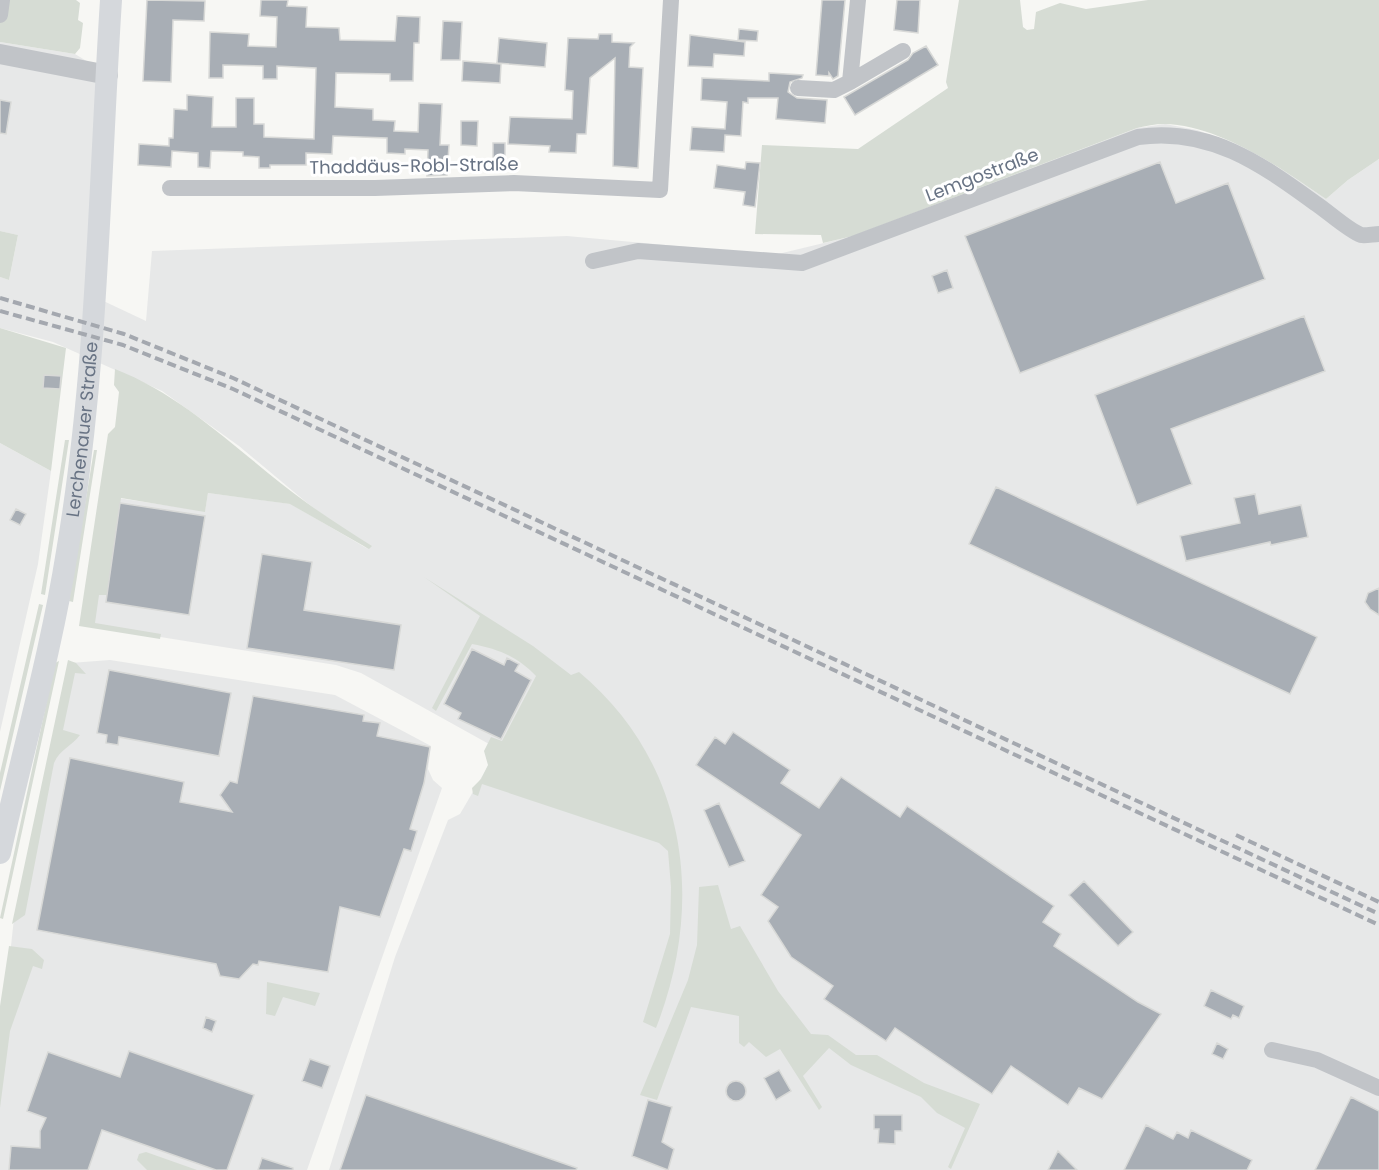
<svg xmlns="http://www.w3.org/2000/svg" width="1379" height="1170" font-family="Poppins,sans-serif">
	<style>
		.built { fill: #e7e8e8 }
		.green { fill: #d6dcd4 }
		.building { fill: #a8aeb5; stroke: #d8d9d7; stroke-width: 1.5 }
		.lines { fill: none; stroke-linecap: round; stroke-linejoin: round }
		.minor { stroke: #c1c4c8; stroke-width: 16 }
		.tertiary { stroke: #c1c4c8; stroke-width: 20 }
		.secondary { stroke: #d5d8dc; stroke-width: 22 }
		.rail { stroke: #a4a8af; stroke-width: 4; stroke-dasharray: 9 4.5; stroke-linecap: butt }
		.labels { text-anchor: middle; stroke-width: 6; stroke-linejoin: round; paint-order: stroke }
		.street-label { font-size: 18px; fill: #687384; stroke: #fff }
	</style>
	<rect width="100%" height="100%" fill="#f7f7f4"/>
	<!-- built -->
	<path class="built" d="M0,42L75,54L108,74L95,297L146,321L152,251L567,236L774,255L853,236L1137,128L1165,124L1197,130L1235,144L1283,170L1326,199L1348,180L1379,159V1170H329L395,957L448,820L460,814L498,749L361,673L336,665L85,625L111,497L205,511L208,493L291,504L368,549L306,502L239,446L162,391L53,342L0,328V277L9,280L18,235L0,231Z
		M0,443L51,471L38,564L0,732Z
		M110,660L335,695L431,746L428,769L433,780L442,788L307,1170H0V1049L14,918L70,663Z"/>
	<!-- green -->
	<path class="green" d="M0,0H76L80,3L78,20L83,23L80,48L75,54L0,42Z
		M959,0H1020L1023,27L1027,30L1034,29L1036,12L1060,3L1086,9L1148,0H1379V159L1348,180L1326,199C1282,169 1220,125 1164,124C1155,124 1146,126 1137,128L853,236L823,243L821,235L755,234L762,145L858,149L948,88L946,82Z
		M0,231L18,235L9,280L0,277Z
		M0,328L66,348L51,471L0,443Z
		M115,369C189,398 243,457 307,503C328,518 350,532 372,546L369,549L290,504L208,493L205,512L121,498L107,595H99L95,623L161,634L160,639L79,626L108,434L115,427L119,392L114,385Z
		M65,440H69L45,595L41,594Z
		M94,450H97L73,602L69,601Z
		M424,577L533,646L571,675L579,672C687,762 706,901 656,1028L643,1022L670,934L671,887L668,851L659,843L482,784L478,796L473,794L472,788L481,779L488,765L484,751L491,737L502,741L536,676C517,656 498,649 472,644L436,711L432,708L480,616Z
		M39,604L43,605L0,791V773Z
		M68,660L76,663L86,674L75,673L63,730L80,735C72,746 60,749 54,763L25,915L12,924Z
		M59,661L3,919L0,918L55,663Z
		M718,885L731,929L740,926L778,991L811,1034L828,1035L856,1055H877L924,1083L980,1104L951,1169L948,1167L965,1128L937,1113L921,1097L851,1065L829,1048L803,1076L822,1107L819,1110L780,1049L766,1057L749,1042L744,1047L739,1043V1016L691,1007L657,1100L640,1095L688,980L697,945L699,887Z
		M9,946L32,949L44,960L42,969L33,966L10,1031L0,1108V1006Z
		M267,982L320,993L315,1006L283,997L275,1016L266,1014Z
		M146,1152L197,1170H147L137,1160L139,1154Z"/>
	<!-- building -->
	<path class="building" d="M147,0L205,1L204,21L173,20L171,82L143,81Z
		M261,0H288L287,6L307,7L306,27L339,28L340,40L395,41L397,16L420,17L419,43H414L413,81H390V74L336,73L335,107L373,109V120L395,121L394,131L418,132L419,103L442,104L440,145H449L447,175L427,176L428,150L405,149V154L387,153V138L333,136L332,154L306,153V165H270V168H259V157L243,156V152L211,151L210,168L198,167V153L172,151L171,167L138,165L139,144L169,146V138H173L174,109L187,110V95L213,97L212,127H236V98H254V124H264V137L314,139L316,68L277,66V79H263V66L223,65V78H209L210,32L249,34L248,46L276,47L277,17L260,16Z
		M822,0H845L838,76L833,79L829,73V76L816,75Z
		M897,0H920L918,33L894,30Z
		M443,21L462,22L460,60H441Z
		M739,29L758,31L757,41L738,40Z
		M599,34H612V42L634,43L630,47L629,67L643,68L638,168L613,166L615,58L590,78L586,134H577L576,153L549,152L550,146L508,144L510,117L572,119L573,91L565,90L568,38L598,39Z
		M690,35L745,42L744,56L714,54L713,67L688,66Z
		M499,38L547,43L545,67L497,63Z
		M926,46L938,65L855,115L844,97L908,60L913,53Z
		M463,61L501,64L500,83L462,81Z
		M769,73L803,75L802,78L790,82L788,92L797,98L827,100L825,123L776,119L778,98H748V103L743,102L741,136L725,135L724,152L690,150L692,127L725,129L727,102L701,100L702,78L769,81Z
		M0,100L11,102L6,134L0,133Z
		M461,121H478L477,146L461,145Z
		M493,143H505V161H493Z
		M746,162L760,163L755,207L743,205L745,192L714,188L717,165L745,169Z
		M1160,162L1176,203L1228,183L1265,279L1020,373L965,236Z
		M947,270L953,288L938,293L932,276Z
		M1304,316L1325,371L1171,429L1192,484L1137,505L1095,395Z
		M44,375L61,376L60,389L43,388Z
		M996,487L1317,637L1290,694L969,544Z
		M1255,494L1259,514L1301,505L1308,537L1271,545L1270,542L1186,561L1180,536L1240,523L1234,498Z
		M120,503L205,516L189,615L106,602Z
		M16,509L26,514L20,525L10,520Z
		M262,554L312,562L304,610L401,625L394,670L247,648Z
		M1379,588V615L1370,609L1365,602L1368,593Z
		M472,649L504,665L507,658L519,664L515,671L531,680L501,739L458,719L461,713L444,704Z
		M109,670L231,693L219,756L119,737L118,745L106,743L107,735L97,733Z
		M253,696L364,715L363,721L380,723L377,736L430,747L424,783L410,829L417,831L411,851L404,849L380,917L340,907L328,972L259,961L258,965L253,964L239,979L220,976L216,964L37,930L70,758L184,782L180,802L232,812L220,795L230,781L237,783Z
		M733,732L790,770L781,783L819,808L841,777L900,817L907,806L1054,906L1043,922L1061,934L1054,946L1138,1002L1161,1014L1102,1099L1079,1088L1068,1105L1011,1066L992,1094L895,1028L886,1041L824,999L833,986L791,957L768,921L778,907L761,895L801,835L696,765L715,737L725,744Z
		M719,803L745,861L729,867L704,810Z
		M1084,881L1133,932L1118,946L1069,895Z
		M1211,990L1244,1006L1239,1018L1233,1015L1231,1019L1204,1006Z
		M206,1017L216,1021L212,1032L203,1028Z
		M1217,1043L1228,1049L1223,1059L1212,1054Z
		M129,1051L254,1095L227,1170H216L102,1130L88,1170H9L11,1146L40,1148V1131L46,1118L27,1111L48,1052L120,1077Z
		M310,1059L330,1066L322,1088L302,1081Z
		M779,1070L791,1091L776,1100L764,1078Z
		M726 1091a10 10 0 1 1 20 0a10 10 0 1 1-20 0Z
		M366,1095L577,1168L576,1170H340Z
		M1351,1097L1379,1111V1170H1315Z
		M648,1100L672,1107L662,1142L674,1149L668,1170L632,1156Z
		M874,1115H902V1131H895V1144L878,1143L879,1129H874Z
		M1146,1125L1173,1139L1177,1132L1188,1138L1191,1130L1252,1160L1247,1170H1124Z
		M1058,1151L1077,1170H1048Z
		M262,1158L293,1168V1170H258Z"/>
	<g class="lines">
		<!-- minor -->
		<path class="minor" d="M858,0L850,82L903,51
			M0,15L2,0
			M798,88L834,90L850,82
			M170,188H375L514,183L660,190L671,0
			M593,261L638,251L802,263L1138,137C1209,127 1260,163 1315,203C1326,210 1349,231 1361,235C1365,236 1374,234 1379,234
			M1272,1050L1317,1060L1379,1088"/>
		<!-- tertiary -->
		<path class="tertiary" d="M0,54L108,75"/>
		<!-- secondary -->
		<path class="secondary" id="s1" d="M0,853C22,753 51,653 67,552C98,369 99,184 111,0"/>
		<!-- rail -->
		<path class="rail" d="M0,298L124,334L233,378L1379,914
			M0,311L123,345L233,389L1379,925
			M1236,835L1379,902"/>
	</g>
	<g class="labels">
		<!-- street labels -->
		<g class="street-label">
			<text transform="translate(414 166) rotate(-1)" y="6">Thaddäus-Robl-Straße</text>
			<text transform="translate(982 175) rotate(-21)" y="6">Lemgostraße</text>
			<text dy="6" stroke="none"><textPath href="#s1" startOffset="432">Lerchenauer Straße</textPath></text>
		</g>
	</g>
</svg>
